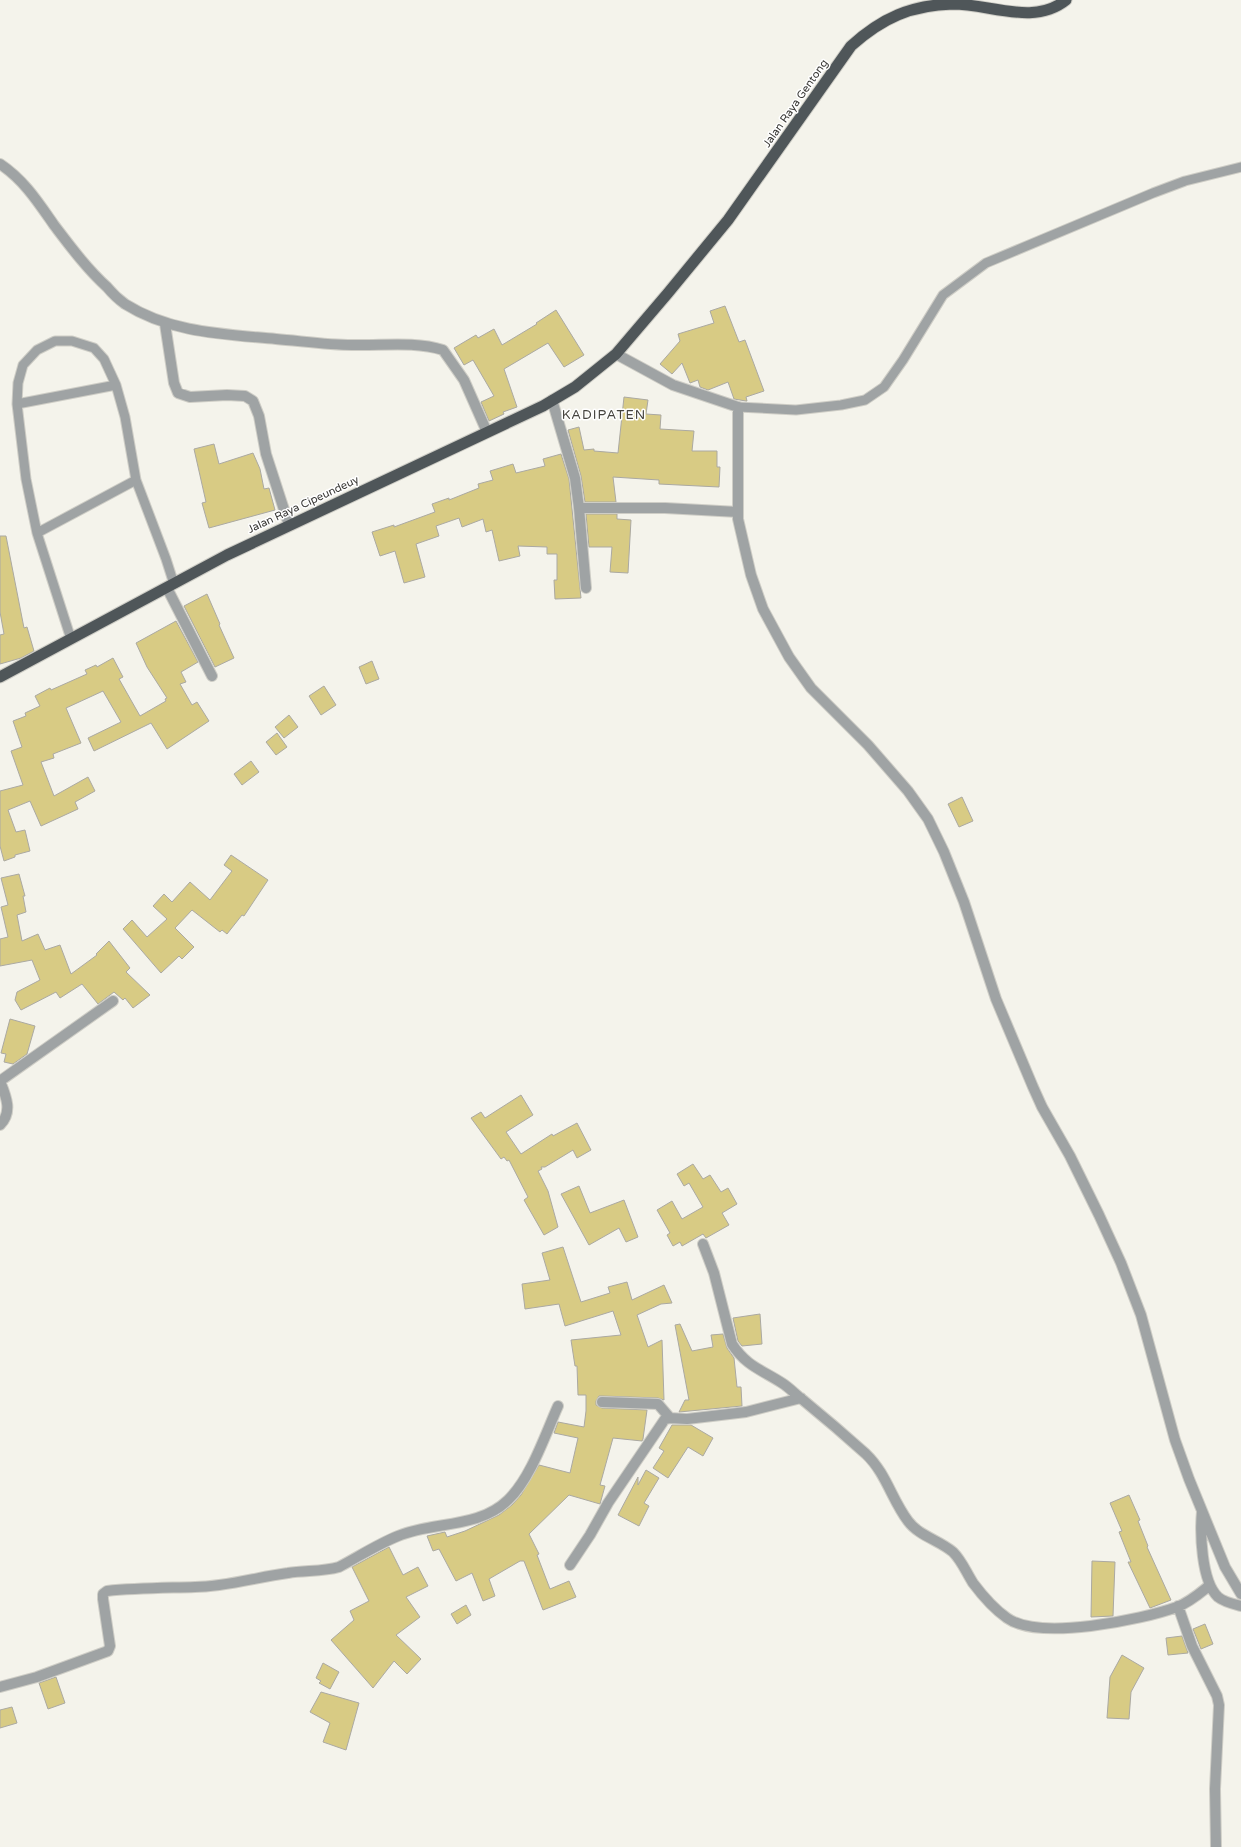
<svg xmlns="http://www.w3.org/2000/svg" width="1241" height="1847" font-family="'Varela Round',sans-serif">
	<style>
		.building { fill: #d8cb84; stroke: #aba9a2 }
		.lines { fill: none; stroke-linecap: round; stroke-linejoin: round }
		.service-casing { stroke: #cecdc6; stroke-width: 11 }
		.minor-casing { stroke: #cecdc6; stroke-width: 12 }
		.trunk-casing { stroke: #cecdc6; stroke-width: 13 }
		.service { stroke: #9fa3a4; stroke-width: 9 }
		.minor { stroke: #9fa3a4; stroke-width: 10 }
		.trunk { stroke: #4f5659; stroke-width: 11 }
		.labels { text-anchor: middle; stroke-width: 3; stroke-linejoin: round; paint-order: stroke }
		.street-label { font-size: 11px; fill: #383734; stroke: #fff }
		.quarter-label { font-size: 13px; letter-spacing: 1px; fill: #45433d; stroke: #fff }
	</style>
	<rect width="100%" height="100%" fill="#f4f3eb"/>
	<!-- building -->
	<path class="building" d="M725,306L739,342L745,340L764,391L746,397L747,401H746L734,399L728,382L708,390L700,387L698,380L690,383L682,363L672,374L660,364L680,341L678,334L714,323L710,311Z
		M556,310L584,355L564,367L548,343L504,369L517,407L503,412L504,414L489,421L481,402L494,396L473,360L464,365L454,348L476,335L478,338L494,329L502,345L537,324L536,323Z
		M624,397L648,400L646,414L661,415L660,429L694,431L692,451H717V467H720L719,487L659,484V480L613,477L616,502H585L581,476L568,430L579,427L584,450L594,449V451L618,453Z
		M214,444L219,464L253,453L260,469L264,489L269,488L275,510L209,528L202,503L206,502L194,449Z
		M561,454L569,479L581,598L555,599L554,580H557V554H547V547L518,546L520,556L499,561L492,530L486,532L483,519L462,527L459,518L436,526L439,536L416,544L425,577L404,583L395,551L380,556L372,532L394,525V527L435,512L432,504L449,498V500L479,488L478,484L493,480L490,471L513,464L516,473L545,466L543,459Z
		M586,514H617V519L631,520L628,573L610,572L612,547H589Z
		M0,536H6L24,628L27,627L34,651L21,658L0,664V635L4,634L0,612Z
		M207,594L220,624L219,625L234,658L215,667L184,606Z
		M176,621L198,662L181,672L186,682L180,684L192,705L197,702L209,721L167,749L151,723L94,751L88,738L121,722L103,691L66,708L81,743L53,754L54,758L41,762L54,796L88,777L95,791L75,802L78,809L41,826L30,801L8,810L16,832L25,830L30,851L15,855V857L4,861L0,846V791L23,785L11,751L22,747L13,721L26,716L25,713L40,706L35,696L50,688L51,690L87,674L85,670L96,665L97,667L113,658L123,677L119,679L140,716L166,701L165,699L167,698L147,667L136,643Z
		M372,661L379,679L366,684L359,667Z
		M324,686L336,705L321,715L309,696Z
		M289,715L298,727L284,738L275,727Z
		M277,733L287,747L276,755L266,742Z
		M251,761L259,772L242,785L234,774Z
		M962,797L973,821L959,827L948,804Z
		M231,855L268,880L244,916L242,915L227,934L222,930L220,932L192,910L175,928L194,947L182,959L179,956L161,973L123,929L132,920L147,937L167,919L153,906L164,894L172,902L190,882L210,900L232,871L224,865Z
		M19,874L25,896H23L26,912L17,915L22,941L38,934L45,950L60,945L71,974L97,955L96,954L109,941L130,968L126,972L150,995L133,1008L125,998L123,1000L114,992L98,1004L82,984L60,998L56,992L21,1010L15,1000L17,992L40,980L32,960L0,966V939L8,937L1,907L8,905L1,878Z
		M10,1019L35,1026L27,1054L13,1064L4,1062L6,1054L1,1053Z
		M521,1095L533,1115L506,1132L521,1154L552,1134L553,1136L577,1123L591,1150L577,1158L573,1150L545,1167H541L542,1169L538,1171L548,1191L558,1227L544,1235L524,1200L528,1197L509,1160L507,1161L504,1157L501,1159L471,1118L481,1112L485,1118Z
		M693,1164L703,1179L710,1175L721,1192L728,1188L737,1204L722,1213L729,1225L706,1238L703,1234L682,1246L680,1242L673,1246L667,1235L670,1233L657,1210L672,1201L682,1219L703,1207L689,1183L684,1186L677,1174Z
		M579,1186L590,1213L624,1200L638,1237L626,1242L619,1228L589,1245L561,1194Z
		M563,1247L581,1302L610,1293L608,1287L627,1282L632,1300L664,1285L672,1303L661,1304L637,1315L648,1347L662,1340L664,1400L658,1398L602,1396H599L596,1401V1405L602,1408L647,1410L643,1439L642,1441L613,1438L600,1485L605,1486L600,1504L569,1495L529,1534L539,1554L537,1555L550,1589L569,1581L576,1597L543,1610L524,1561H520L489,1579L495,1596L483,1601L472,1573L456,1581L439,1549L433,1551L427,1536L445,1532L447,1537L465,1531L499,1515L512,1505L521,1495L539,1465L570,1473L578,1438L554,1433L558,1422L584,1427L586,1411V1395H578L577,1366H575L571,1340L621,1335L613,1311L565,1326L559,1304L525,1309L522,1284L550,1280L542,1253Z
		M760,1314L762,1344L742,1346L738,1341L733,1318Z
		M680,1324L692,1351L713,1347L711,1335L723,1334L727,1348L734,1358L737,1387H741L742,1406L679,1412L685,1400H689L675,1325Z
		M672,1425H691L713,1438L703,1456L688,1447L668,1478L653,1468L664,1451L659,1448Z
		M646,1470L659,1478L644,1503L649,1506L639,1526L618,1515L638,1477V1485Z
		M1129,1495L1140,1520L1138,1521L1148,1546L1147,1547L1171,1600L1150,1608L1128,1562H1131L1119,1532L1122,1531L1110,1503Z
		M389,1547L403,1575L418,1567L428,1586L406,1597L420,1617L396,1635L421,1659L407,1674L394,1661L373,1688L331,1640L354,1620L350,1611L369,1601L352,1567Z
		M1092,1561L1115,1562L1113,1616L1091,1617Z
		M466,1605L471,1615L457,1624L451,1614Z
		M1205,1624L1213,1644L1201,1649L1193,1629Z
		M1182,1636L1188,1653L1168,1655L1166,1638Z
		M1122,1655L1144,1668L1131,1692L1129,1719L1107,1718L1110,1677Z
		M323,1663L339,1672L330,1689L319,1683L321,1681L316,1678Z
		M56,1677L65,1703L48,1709L39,1683Z
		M321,1692L359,1703L346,1750L323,1742L330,1723L310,1712Z
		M12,1707L17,1723L0,1728V1710Z"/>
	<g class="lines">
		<defs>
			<path id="service" d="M17,404L116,385
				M738,407L796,410L841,405L865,400L884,387L903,360L943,295L986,263L1153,193L1185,181L1241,167
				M37,533L136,480
				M71,639L37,533L26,479L17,404L18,383L23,365L37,350L55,341H72L94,348L104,359L116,385L125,417L136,480L166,559L174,584"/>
			<path id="minor" d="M0,164C24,180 38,202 54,225C70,246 87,269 107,287C112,293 118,299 125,304C171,333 223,334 276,339C301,341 327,345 352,345C381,346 414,341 443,350L464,380L487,432
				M165,324L174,383L178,393L190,397L227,395L245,396L253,401L259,416L266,454L289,525
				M616,354L673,385L738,407V519L751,575L763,609L789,657L811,688L868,745L908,791L928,819L944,852L964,902L996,999L1033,1087L1042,1107L1070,1156L1099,1215L1121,1263L1141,1315L1175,1440L1189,1479L1225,1567L1241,1594
				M552,400L575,478L579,508L586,588
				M579,508H665L738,512
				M167,588L212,676
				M0,1081L113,1001
				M0,1081C6,1096 13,1112 0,1125
				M703,1244L714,1273L732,1344C746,1366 762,1370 782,1383C790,1388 796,1395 803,1400C825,1418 846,1436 866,1454C886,1473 892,1500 908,1521C919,1536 939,1540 953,1552C962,1561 966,1572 973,1583C982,1595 994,1609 1007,1618C1039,1641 1141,1620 1177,1607C1190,1602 1200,1593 1210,1585
				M602,1402L658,1404L670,1418
				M1202,1511C1200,1532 1201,1581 1218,1597C1224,1602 1233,1604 1241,1606
				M570,1565L590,1535L608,1503L665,1419L670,1418L687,1419L746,1412L801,1398
				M1178,1606L1192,1646L1217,1696L1219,1705L1215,1789L1216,1847
				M0,1687L37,1677L108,1651L110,1646L103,1599V1594L107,1591C136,1588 165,1588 195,1587C226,1587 257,1577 288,1573C305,1570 322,1572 339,1567C358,1557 378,1544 398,1536C434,1521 478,1529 508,1500C531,1478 545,1435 558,1406"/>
			<path id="trunk" d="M0,677L227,555L543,406L575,387L616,354L668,293L728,220L851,46C882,18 911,5 953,4C990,4 1034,26 1066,0"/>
		</defs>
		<!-- service casing -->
		<use href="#service" class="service-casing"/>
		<!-- minor casing -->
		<use href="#minor" class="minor-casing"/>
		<!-- trunk casing -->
		<use href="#trunk" class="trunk-casing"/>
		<!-- service -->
		<use href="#service" class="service"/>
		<!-- minor -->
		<use href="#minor" class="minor"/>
		<!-- trunk -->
		<use href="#trunk" class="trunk"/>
	</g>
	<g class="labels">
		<!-- street labels -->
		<g class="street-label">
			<text transform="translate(795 103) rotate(-55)" y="4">Jalan Raya Gentong</text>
			<text transform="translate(303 504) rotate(-25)" y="4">Jalan Raya Cipeundeuy</text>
		</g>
		<!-- quarter labels -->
		<g class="quarter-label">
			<text x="604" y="419">KADIPATEN</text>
		</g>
	</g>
</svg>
